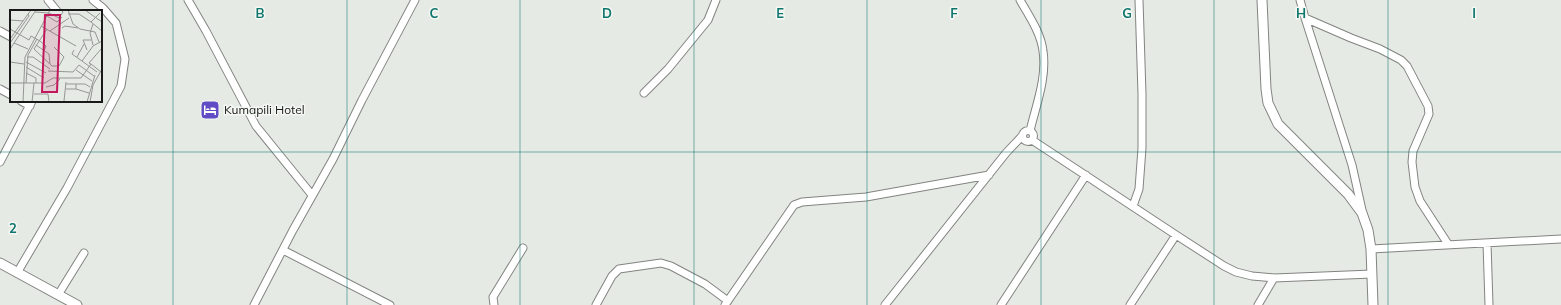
<svg xmlns="http://www.w3.org/2000/svg" width="1561" height="305" font-family="Mulish,sans-serif">
	<style>
		.lines { fill: none; stroke-linecap: round; stroke-linejoin: round }
		.minor-casing { stroke: #828480; stroke-width: 9 }
		.tertiary-casing { stroke: #828480; stroke-width: 11 }
		.minor { stroke: #fff; stroke-width: 7 }
		.tertiary { stroke: #fff; stroke-width: 9 }
		.grid { fill: none; stroke: #0f766e; stroke-width: 1; stroke-opacity: 0.55 }
		.labels { text-anchor: middle; stroke-width: 3; stroke-linejoin: round; paint-order: stroke }
		.poi-label { font-size: 12px; fill: #181918; stroke: #f4f7f2; text-anchor: start }
		.inset-road { fill: none; stroke: #949693; stroke-width: 1 }
		.view { fill: #c2185b; fill-opacity: 0.15; stroke: #c2185b; stroke-width: 2 }
		.inset-edge { fill: none; stroke: #181918; stroke-width: 2 }
		.grid-label { font-size: 13px; text-anchor: middle; font-weight: bold; fill: #0f766e; stroke: #f4f7f2; stroke-width: 3; stroke-linejoin: round; paint-order: stroke }
	</style>
	<rect width="100%" height="100%" fill="#e6eae5"/>
	<g class="lines">
		<defs>
			<path id="minor" d="M48,0L57,11
				M188,0L206,31L256,126L312,195
				M1020,0C1029,16 1041,33 1043,51C1047,78 1036,105 1030,131
				M1300,0L1305,18L1351,38L1380,49L1401,60L1407,66L1428,106L1429,114L1413,151L1412,162L1415,187L1420,201L1448,244
				M1305,18L1352,165L1362,210
				M0,31L11,37
				M0,89L11,95
				M644,93L668,69L708,20L716,0
				M21,101L30,106
				M1022.5 136a5.5 5.5 0 1 1 11 0a5.5 5.5 0 1 1-11 0Z
				M1032,140L1176,235L1224,266L1236,272L1252,276L1274,278L1372,274
				M0,162L32,101
				M1133,206L1139,189L1142,148V94L1139,0
				M1487,243L1489,305
				M1371,249L1561,239
				M283,250L390,305
				M17,273L67,188L121,86L125,59L116,23L103,8L93,0
				M58,295L84,253
				M254,305L293,230L333,159L362,100L415,0
				M494,305L493,297L523,248
				M596,305L612,276L619,269L661,263L671,266L705,284L728,301
				M725,305L794,205L802,202L866,197L989,175
				M885,305L1006,153L1022,136
				M1001,305L1086,175
				M1130,305L1176,235
				M1258,305L1274,278"/>
			<path id="tertiary" d="M1262,0L1266,89L1268,103L1278,124L1348,194L1362,213L1368,230L1371,249L1373,305
				M0,263L77,305"/>
		</defs>
		<!-- minor casing -->
		<use href="#minor" class="minor-casing"/>
		<!-- tertiary casing -->
		<use href="#tertiary" class="tertiary-casing"/>
		<!-- minor -->
		<use href="#minor" class="minor"/>
		<!-- tertiary -->
		<use href="#tertiary" class="tertiary"/>
	</g>
	<!-- grid -->
	<path class="grid" d="M173,0V305M347,0V305M520,0V305M694,0V305M867,0V305M1041,0V305M1214,0V305M1388,0V305M0,152H1561"/>
	<!-- icons -->
	<defs>
		<symbol id="hotel-square" viewBox="-11 -11 22 22"><rect x="-9" y="-9" width="18" height="18" rx="4" fill="#614cc5" stroke="#f4f7f2"/><path d="M-6-4.5h1.5V1H6V5H4.5V3h-9V5H-6ZM-4 0a1.8 1.8 0 1 1 3.6 0ZM.5 0V-2.5h3Q6-2.5 6 0Z" fill="#fff"/></symbol>
	</defs>
	<g fill-rule="evenodd">
		<use href="#hotel-square" x="199" y="99" width="22" height="22"/>
	</g>
	<g class="labels">
		<!-- poi labels -->
		<g class="poi-label">
			<text x="224" y="114">Kumapili Hotel</text>
		</g>
	</g>
	<!-- overview -->
	<g transform="translate(10 10)">
		<rect width="92" height="92" fill="#e6eae5"/>
		<path class="inset-road" d="M58,0L63,14L70,19L85,22L89,32M75,0L92,12M25,2L39,3L49,8L53,2L51,0M90,3L81,12L92,21M58,4H69L81,12M37,6L47,12L52,7M0,10V27M0,10L13,11M31,16L66,36M52,18L55,16L68,18M0,19L19,30M37,19L24,39L42,56M40,21L59,8M0,29L21,0M19,30L21,26L30,31L36,36L34,41M0,33L19,6L18,4M4,33L18,39M26,35L39,44L40,54M83,35L80,23L83,14M0,39L26,0M64,40L62,44L72,51M77,40L73,30H81M17,47H23L40,59M67,47L74,34M0,52L14,54M16,52L36,63M81,54L79,53L92,38M42,56H49L54,47L44,37M16,57L34,68M66,60L82,71M38,61L63,62L69,55L84,66M87,62L72,51L83,36L92,31M16,63L26,68V73M0,73H35L43,68H71L81,54L91,62M16,73L18,45L27,29M56,74H75L80,77M36,77L44,75L50,69M56,79H66V74M66,79L79,83M24,84H38L39,92M54,91L56,72M13,92L15,47L40,0M22,92L24,73M43,92H73M77,92L85,65M80,92L83,75L92,59"/>
		<path class="view" d="M35,5H50L47,82H32Z"/>
		<rect width="92" height="92" class="inset-edge"/>
	</g>
	<g class="grid-label">
		<text x="260" y="18">B</text>
		<text x="434" y="18">C</text>
		<text x="607" y="18">D</text>
		<text x="780" y="18">E</text>
		<text x="954" y="18">F</text>
		<text x="1127" y="18">G</text>
		<text x="1301" y="18">H</text>
		<text x="1474" y="18">I</text>
		<text x="13" y="233">2</text>
	</g>
</svg>
